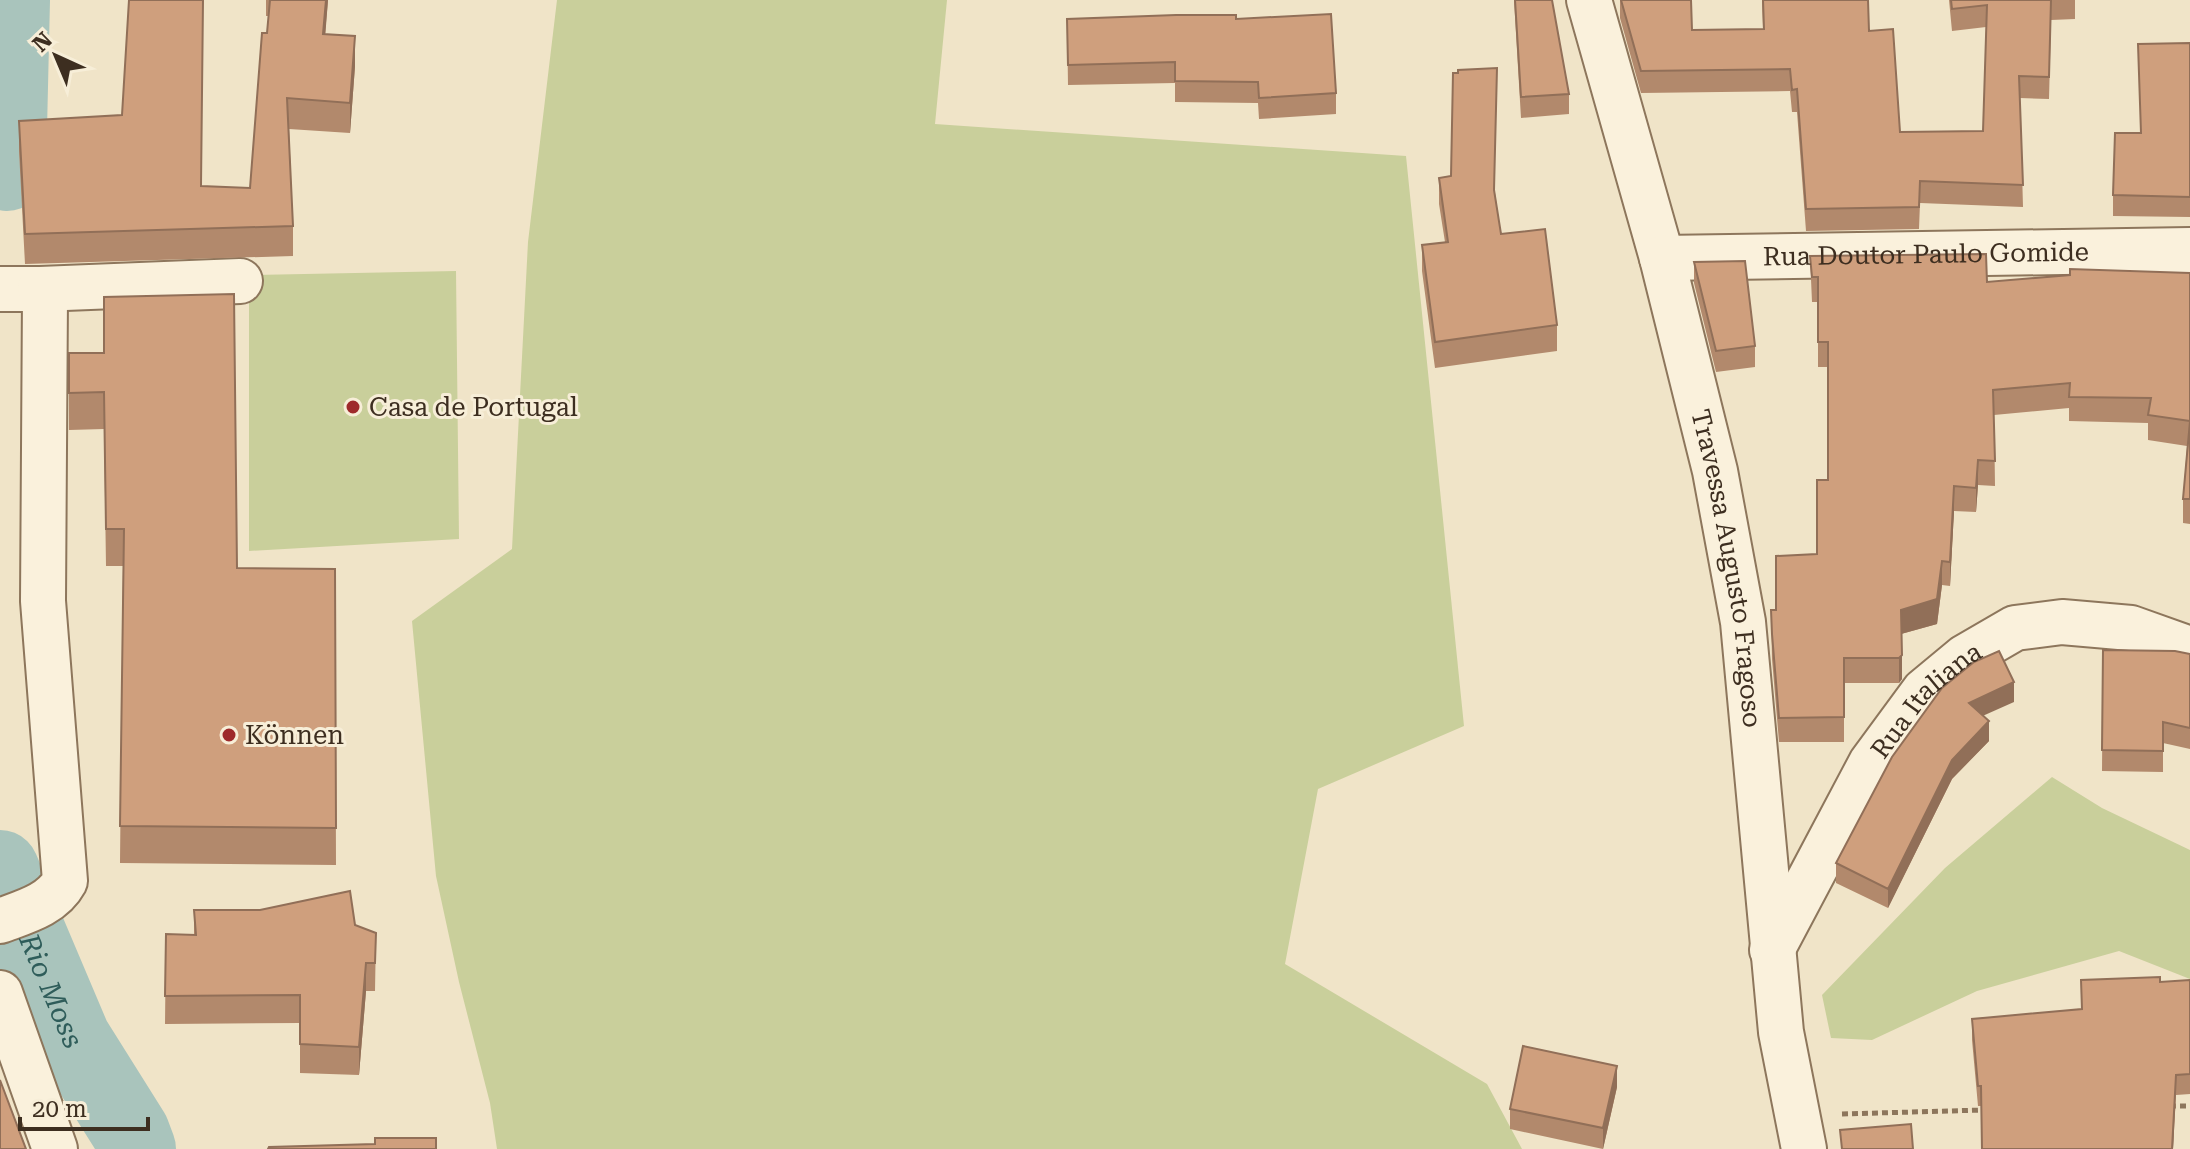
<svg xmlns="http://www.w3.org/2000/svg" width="2190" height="1149" font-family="'Roboto Serif',serif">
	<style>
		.green { fill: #c9cf9b }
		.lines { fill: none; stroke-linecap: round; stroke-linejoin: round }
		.river { stroke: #a9c4bc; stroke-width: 78 }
		.minor-casing { stroke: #8d765c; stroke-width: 48 }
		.path { stroke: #8d765c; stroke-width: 5; stroke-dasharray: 6 4; stroke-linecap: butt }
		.minor { stroke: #faf1dc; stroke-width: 44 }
		.wall { fill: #b2896c }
		.shaded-wall { fill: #916f58 }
		.building { fill: #cf9f7d; stroke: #916f58; stroke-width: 2 }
		.poi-dot { fill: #9e2a2b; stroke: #f7eed8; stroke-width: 3 }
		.labels { text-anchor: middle; stroke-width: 6; stroke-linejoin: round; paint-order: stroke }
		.street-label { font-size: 26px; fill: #3d2e20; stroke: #f7eed8 }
		.poi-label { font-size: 26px; fill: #3d2e20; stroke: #f7eed8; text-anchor: start }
		.water-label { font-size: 28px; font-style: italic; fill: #2f5d5a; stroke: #f7eed8 }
	</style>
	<rect width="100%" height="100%" fill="#f0e4c8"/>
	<!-- green -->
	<path class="green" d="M557,0H947L935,124L1406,156L1464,726L1318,789L1285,964L1487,1084L1522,1149H497L490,1103L459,982L436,876L412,621L512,549L528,242Z
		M456,271L459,539L249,551V275Z
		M2052,777L2102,808L2190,850V979L2119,951L1977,991L1872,1040L1831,1038L1822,995L1945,868Z"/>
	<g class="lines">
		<!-- river -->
		<g class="river">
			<path d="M7,172L11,0"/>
			<path id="s1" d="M0,869L72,1039L131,1133L137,1149"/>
		</g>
		<defs>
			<g id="minor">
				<path id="s2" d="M1589,0L1662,258L1715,471L1743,622L1781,1032L1804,1149"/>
				<path id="s3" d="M1662,258L2190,250"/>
				<path d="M0,289H40L45,296L43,601L65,881C52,905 24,912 0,921"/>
				<path d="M40,289L240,281"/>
				<path id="s4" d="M1772,950L1871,763L1924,691L1965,657L2015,628L2062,622L2131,628L2190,649"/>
				<path d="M0,993L55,1149"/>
			</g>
		</defs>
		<!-- minor casing -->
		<use href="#minor" class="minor-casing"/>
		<!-- path -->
		<path class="path" d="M2170,1106H2190
			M1842,1114L1984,1110"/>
		<!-- minor -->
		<use href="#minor" class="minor"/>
	</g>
	<!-- wall -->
	<path class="wall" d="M266,0H328L325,34L355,66L350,133L289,129L293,226V256L25,264L19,151V121L122,115L201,186L250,188L267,33L269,16H266Z
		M1514,0H1552L1569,94V114L1521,118Z
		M1620,0H1691L1692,30L1763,29L1762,0H1868L1869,31L1900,132L1983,131L1986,27L1952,31L1949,0H2075V19L2051,20L2049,99L2020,98L2023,207L1920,203L1919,229L1806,231L1797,112H1792L1790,91L1641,93L1620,18Z
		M1067,19H1236L1336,93V114L1259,119L1258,103L1175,102V83L1068,85Z
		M2190,43V217L2113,216V195L2140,133Z
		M1439,178L1495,193L1501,234L1557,325V351L1435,368L1422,271V245L1445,242L1439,204Z
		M1810,256L1987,282L2190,273V524L2183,523V499L2187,446L2148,440V423L2069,421V408L1994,415L1995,486L1978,485L1976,512L1954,511L1950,586L1942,585L1937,624L1901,634L1902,679L1899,683H1844V742H1779L1772,659L1771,610H1776L1817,554L1828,480V367H1818V302H1812Z
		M1694,262L1755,346V367L1716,372L1694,283Z
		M104,353L237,568L335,569L336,865L120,863L123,566H106L104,429L69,430V393Z
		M2103,650L2190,654V749L2163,743V772L2102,771Z
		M2014,702L1983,716L1989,741L1952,779L1888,908L1836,883V863L1892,757Z
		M194,910L355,925L376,933L375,991H366L359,1075L300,1073V1023L165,1024L166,934L194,935Z
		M2081,980L2160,982L2190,980V1094L2176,1095L2173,1149H1982L1981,1106H1978L1972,1040V1019L2081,1009Z
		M1617,1087L1603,1149L1510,1129V1109Z"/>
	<!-- shaded-wall -->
	<path class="shaded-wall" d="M326,0H328L323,64V34Z
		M355,36V66L350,133V103Z
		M1978,460V485L1976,512V488Z
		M1954,486V511L1950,586V562Z
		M1942,561V585L1937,624L1901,634V610Z
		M1902,655V679L1899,683V658Z
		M2014,682V702L1969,722V703Z
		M1989,721V741L1952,779L1888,908V889L1952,760Z
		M366,963V991L359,1075V1047Z
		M1617,1066V1087L1603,1149V1128Z
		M2176,1075L2173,1149H2172Z"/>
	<!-- building -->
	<path class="building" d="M129,0H203L201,186L250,188L262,33H267L270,0H326L323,34L355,36L350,103L287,98L293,226L25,234L19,121L122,115Z
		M1515,0H1552L1569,94L1521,97Z
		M1621,0H1691L1692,30L1764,29L1763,0H1868L1869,31L1893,29L1900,132L1983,131L1987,5L1952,9L1951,0H2051L2049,77L2019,76L2023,185L1920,181L1919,207L1806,209L1797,89L1792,90L1790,69L1641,71Z
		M1331,14L1336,93L1259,98L1258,82L1175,81V62L1068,65L1067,19L1176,15H1236V19Z
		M2190,43V197L2113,195L2115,133H2141L2138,44Z
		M1497,68L1494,190L1501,234L1545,229L1557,325L1435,342L1422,245L1448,242L1439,178L1451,176L1453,73H1458V70Z
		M1986,254L1987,282L2070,275V269L2190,273V499H2183L2190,421L2148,415L2151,398L2069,397L2070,383L1993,390L1995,461L1978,460L1976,488L1954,486L1950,562L1942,561L1937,599L1901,610L1902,655L1899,658H1844V717L1779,718L1772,634L1771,610H1776V556L1817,554V480H1828V342H1818V277H1812L1810,256Z
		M1745,261L1755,346L1716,351L1694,262Z
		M234,294L237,568L335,569L336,828L120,826L124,529H106L104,392L69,393V353H104V297Z
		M2103,650L2175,651L2190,654V728L2163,722V751L2102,750Z
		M1999,651L2014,682L1969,703L1989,721L1952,760L1888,889L1836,863L1892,757L1942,688L1974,662Z
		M350,891L355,925L376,933L375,963H366L359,1047L300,1044V995L165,996L166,934L196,935L194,910H260Z
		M2160,977V982L2190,980V1074L2176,1075L2172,1149H1982L1981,1086H1978L1972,1019L2082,1009L2081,980Z
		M1523,1046L1617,1066L1603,1128L1510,1109Z
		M0,1080L26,1149H0Z
		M1911,1124L1913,1149H1842L1840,1130Z
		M375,1138H436V1149H268L269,1147L375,1144Z"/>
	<!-- markers -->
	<g class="poi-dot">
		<circle cx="353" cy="407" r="8"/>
		<circle cx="229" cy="735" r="8"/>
	</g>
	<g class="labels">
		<!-- street labels -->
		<g class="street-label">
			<text dy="9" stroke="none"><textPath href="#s3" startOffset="264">Rua Doutor Paulo Gomide</textPath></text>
			<text dy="9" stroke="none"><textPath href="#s2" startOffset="586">Travessa Augusto Fragoso</textPath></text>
			<text dy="9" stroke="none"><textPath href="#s4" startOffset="296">Rua Italiana</textPath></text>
		</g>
		<!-- poi labels -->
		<g class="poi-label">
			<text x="369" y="416">Casa de Portugal</text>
			<text x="245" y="744">Können</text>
		</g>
		<!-- water labels -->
		<g class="water-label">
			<text dy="10" stroke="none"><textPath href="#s1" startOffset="132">Rio Moss</textPath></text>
		</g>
	</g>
	<!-- north arrow -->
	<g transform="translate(56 56) rotate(316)" stroke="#f7eed8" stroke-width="6" paint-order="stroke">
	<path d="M0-6L14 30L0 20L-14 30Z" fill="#3d2e20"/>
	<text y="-12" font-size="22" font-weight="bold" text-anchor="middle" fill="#3d2e20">N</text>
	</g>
	<!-- scale -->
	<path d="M20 1117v12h128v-12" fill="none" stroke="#3d2e20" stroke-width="4"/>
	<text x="32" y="1117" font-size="24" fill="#3d2e20" stroke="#f7eed8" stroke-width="6" paint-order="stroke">20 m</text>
</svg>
